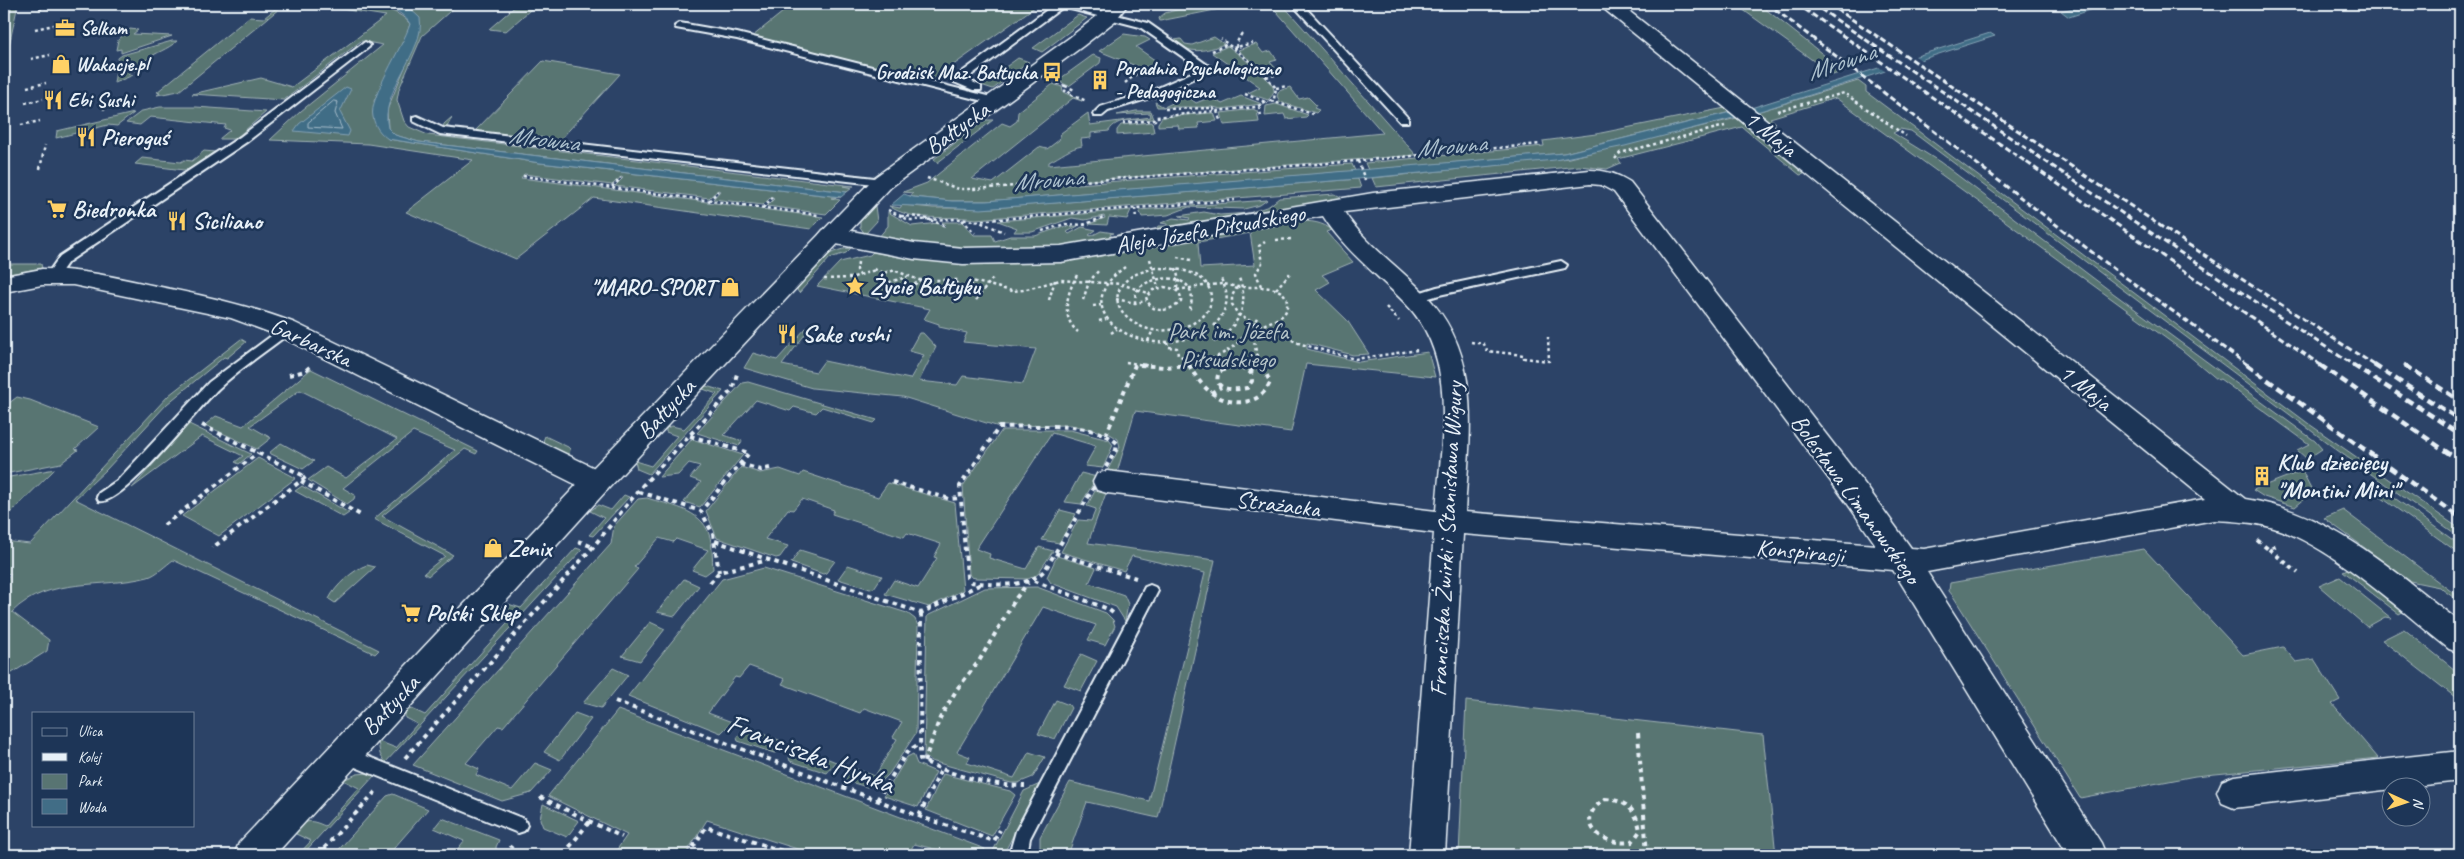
<svg xmlns="http://www.w3.org/2000/svg" width="2464" height="859" font-family="Caveat,sans-serif">
	<style>
		.green { fill: #587472; stroke: #a0b2b5; fill-rule: evenodd }
		.water { fill: #416d86; stroke: #84a2b4 }
		.pier { fill: #2c4367 }
		.lines { fill: none; stroke-linecap: round; stroke-linejoin: round }
		.shore { stroke: #a5bcca; stroke-width: 1 }
		.lane-casing { stroke: #e8f1f8; stroke-width: 4 }
		.street-casing { stroke: #e8f1f8; stroke-width: 3 }
		.secondary-casing { stroke: #e8f1f8; stroke-width: 3 }
		.path-far1 { stroke: #e8f1f8; stroke-width: 2.5; stroke-dasharray: 3 3; stroke-linecap: butt }
		.path { stroke: #e8f1f8; stroke-width: 4; stroke-dasharray: 4.5 4.5; stroke-linecap: butt }
		.lane { fill: #1d3557; fill-rule: evenodd }
		.street { fill: #1d3557; fill-rule: evenodd }
		.secondary { fill: #1d3557; fill-rule: evenodd }
		.rail-far1 { stroke: #e8f1f8; stroke-width: 3; stroke-dasharray: 6 3; stroke-linecap: butt }
		.rail { stroke: #e8f1f8; stroke-width: 4.5; stroke-dasharray: 8 4.5; stroke-linecap: butt }
		.labels { text-anchor: middle; stroke-width: 5; stroke-linejoin: round; paint-order: stroke }
		.far-poi-label { font-size: 20px; font-weight: bold; fill: #e8f1f8; stroke: #1d3557; text-anchor: start }
		.street-label { font-size: 24px; fill: #e8f1f8; stroke: #1d3557 }
		.poi-label { font-size: 24px; font-weight: bold; fill: #e8f1f8; stroke: #1d3557; text-anchor: start }
		.park-label { font-size: 24px; fill: #b6c5c9; stroke: #1d3557 }
		.water-label { font-size: 25px; font-style: italic; fill: #aec3d0; stroke: #1d3557 }
		.near-street-label { font-size: 29px; fill: #e8f1f8; stroke: #1d3557 }
	</style>
	<rect width="100%" height="100%" fill="#2c4367"/>
	<filter id="ink" filterUnits="userSpaceOnUse"><feTurbulence type="fractalNoise" baseFrequency=".02" numOctaves="2"/><feDisplacementMap in="SourceGraphic" scale="10" xChannelSelector="R" yChannelSelector="G"/><feConvolveMatrix kernelMatrix="1 2 1 2 8 2 1 2 1" color-interpolation-filters="sRGB"/></filter>
	<g filter="url(#ink)">
		<!-- green -->
		<path class="green" d="M12,4H18L4,69V42Z
			M281,4H285L179,91L157,95L160,93L157,92L249,17L264,18Z
			M309,4C338,4 393,0 410,24L406,36L374,101L388,139L540,163L841,197L831,198L840,200L826,214L767,206L774,199L771,197L763,205L713,199L720,191L718,190L709,198L615,186L623,178L621,177L612,185L524,174L521,178L823,217L811,229L594,198L516,259L406,212L473,160L368,144L270,140L301,111L383,45L361,41L284,100L192,94L261,78L292,87L386,16Z
			M405,4H458L422,36L399,89L397,100L404,121L409,127L428,135L854,186H843L852,188L847,192L419,142L395,135L388,128L387,110L419,34L411,7Z
			M518,4H537L506,31L489,29Z
			M793,4H1039L931,81L753,36Z
			M1175,4L1181,6L1245,4L1160,21L1159,18L1165,13L1180,9Z
			M1270,4H1282L1416,155L1028,185V182H1022L1023,188L1352,164L1355,171L986,201H952L913,197L909,196L913,193L903,192L927,183L1002,123L1010,126L1017,121L1018,112L1053,84L1062,87L1063,92L1082,101L1073,98L972,179L993,183L1039,147L1047,149L1059,140L1061,133L1088,113L1090,125L1151,117L1150,113L1117,115L1136,111H1151L1154,119C1140,120 1116,117 1109,131L1091,133V138L1081,139L1082,146C1070,148 1061,156 1049,162V165L1383,133Z
			M1735,4H1759L1844,71L1833,75Z
			M1078,15L1087,18L1042,52L1033,48Z
			M130,29L138,30L133,34L172,36L121,53V49L116,50L118,40Z
			M1124,34L1145,37L1150,40L1136,47L1159,63L1141,68L1099,51Z
			M1214,37L1224,44C1206,51 1189,56 1175,40L1181,39L1185,44L1192,45Z
			M172,41H177C167,50 156,52 146,60L151,61L138,71L133,70L128,74L133,75L131,76L114,83L118,58L122,55Z
			M1256,44L1263,53L1271,51L1277,60L1270,62L1279,72L1265,74L1238,50Z
			M1228,46C1237,54 1272,78 1274,90C1274,94 1271,97 1268,100L1248,93L1260,87L1212,53Z
			M1093,55L1101,58L1100,63L1069,86L1057,81Z
			M1018,58L1029,62L993,89L981,85Z
			M543,61L620,74L559,141L583,144L586,143L587,144L584,146L443,128L444,124L452,117L447,127L475,131Z
			M1858,81L1866,87V92L2309,424L2460,529V537L2337,450L1911,131L1900,129L1893,133L1940,162L2113,293L2315,441L2322,449L2307,459L2297,450L2309,444L2220,379L2218,380L2182,350L1836,98L1770,118L1776,123L1770,122L1757,112Z
			M1290,87L1299,99L1308,97L1316,105L1314,108L1319,110L1316,113L1280,102L1277,96L1279,91Z
			M1187,96L1196,103L1211,97L1222,104L1241,96L1262,104L1221,109L1213,107H1157L1155,102L1164,107Z
			M1276,104L1308,115L1306,117L1286,119L1284,114L1265,116L1266,106Z
			M160,107H196L266,112L235,139H219L230,130L224,128L226,125L150,117L140,125L126,123L142,111Z
			M1725,108L1730,112L1564,153L1368,170L1365,163L1544,146L1543,141L1596,134Z
			M1253,109L1257,111L1259,122L1224,125L1221,113Z
			M134,113L117,126L108,125L56,138L57,131Z
			M1210,113H1214L1217,121L1198,123L1199,128L1179,129L1178,125L1158,126V123L1162,117Z
			M1737,118L1804,174L1800,175L1742,127L1618,159L1621,163L1607,169L1579,166L1376,187L1372,178L1569,158Z
			M985,120H993L937,163L934,159Z
			M1152,122L1154,132L1117,135V130L1121,125Z
			M204,151L215,152L189,169L184,170L135,164L142,158L181,162L184,160L192,161Z
			M1358,179L1361,188L976,219C948,215 914,223 889,206L900,208L902,205L933,208H991Z
			M1335,194L1345,199L1154,233L1158,226H1167V224L1161,223L1173,218L1189,220L1190,218L1179,216L1204,212L1220,215L1249,213L1269,206L1279,198Z
			M1267,200L1260,205L1244,209L1189,207L1168,215L1142,217L1139,210Z
			M875,206L877,221L865,234L860,227V222Z
			M1131,210L1127,219L1109,217L1107,225L1089,224L1105,218L1104,216L1085,220L1072,218L1032,232H1014L1017,228L998,221Z
			M888,212L912,226L938,223L944,227L946,225L942,222H962L974,235H992L995,241L1010,236H1035L1061,227L1078,226L1067,232L1069,234L1082,227L1096,230L1089,235L1091,236L1101,231L1114,233L1110,234L1112,237L1120,234L1128,237L1072,246L961,249L878,238L888,226Z
			M1298,221C1311,221 1322,222 1332,230L1326,232L1353,262L1322,275L1330,282L1316,290L1347,320L1369,354L1353,355L1307,343V349L1359,362L1428,352L1435,377L1306,364L1291,432L1135,411L1116,476L1105,475L1120,447L1118,439L1110,434L1071,425L996,426L903,397L812,388L744,368L753,353L777,360L806,328L809,329L782,365L816,372L824,361L910,379L924,355L909,351L919,333H923L936,347L919,381L957,385L963,376L1023,384L1036,349L963,342L967,333L939,327V324L924,319L930,309L817,286L840,262L870,255L873,252C1017,282 1156,247 1298,221ZM1250,233L1255,265L1200,268L1198,242Z
			M851,248L846,253L830,258L799,293L797,290C804,268 829,249 851,248Z
			M4,264H41L42,268L4,275Z
			M241,339L246,342L227,358L224,357L167,404L106,470L75,499L379,650L375,654L173,560C166,565 156,575 148,577C102,589 48,576 12,612L49,640L47,651L4,678V582L11,574L4,573V541L30,544L169,395Z
			M311,369L478,451L476,454L465,449L382,516L453,555L428,576L424,573L445,556L374,519L455,450L413,432L343,488L355,495L354,499L347,504L308,480L326,467L346,478L397,439L300,390L250,426L271,438L257,449L205,425L216,416L243,426Z
			M748,382L877,420L874,423L822,407L816,413L794,407L790,411L756,400L724,435L742,441L739,446L697,433L742,383Z
			M706,386L723,391L649,474L637,469L635,461L651,466L677,436L666,432V428L672,426L684,429L717,394L703,389Z
			M17,397L30,400L99,427L75,449L78,450L61,463L4,474V407Z
			M189,424L251,454L239,464L235,462L243,456L202,436L132,488Z
			M1002,430H1070L1109,440L1113,445L1103,468L1085,466L1096,446L1052,433L976,549L990,554L989,558L1026,569L1039,547L1053,551L1037,575L1028,579L976,578L971,577L969,574L963,486Z
			M545,436L568,447L570,449L569,456L542,444Z
			M692,439L743,455L700,507L684,502L701,482L690,478L700,466L689,463L678,475L659,477Z
			M281,443L314,461L303,469L269,453Z
			M258,458L296,478L219,536L182,516Z
			M741,467L760,473L780,469L800,476L803,472L878,497L888,483L955,503L963,590L929,607L885,594L894,580L918,588L937,558L934,557L941,544L907,533L904,537L832,514L834,510L802,499L793,510L788,509L765,539L788,546L780,557L776,558L717,538L706,511Z
			M55,469L4,519V478Z
			M2302,471L2313,492L2295,507L2264,497L2253,490Z
			M1081,473L1097,477L1081,504L1065,502Z
			M302,486L349,513L343,517L295,491Z
			M2376,488L2389,494L2460,545V554L2371,490Z
			M1095,491L1106,493L1088,543L1215,560L1158,818L1087,802L1068,855H1040V837L1070,782L1149,801L1205,573L1132,556L1124,571L1061,552L1078,520L1091,521L1096,509L1087,506Z
			M624,495L629,497L593,536L589,535L604,518L590,511L598,505L611,510Z
			M647,498C668,505 701,509 709,534C713,545 712,558 713,569L705,575L692,570L708,550L676,539L673,542L659,538L634,567L638,569L503,727L498,726L466,763L479,769L476,775L512,790L535,763L552,770L531,793L502,801L413,765L611,544L614,526L638,499Z
			M1060,510L1076,514L1059,543L1042,540Z
			M2343,510L2460,598V602L2439,587L2410,581L2324,518Z
			M576,548L582,550L385,763L380,754L378,741L396,748L417,724L405,718V711L412,709L425,715L515,615L502,610L503,605L508,604L521,608Z
			M2144,549L2243,655L2283,647L2296,662L2314,659L2340,700L2332,704L2378,758L2195,776L2080,798L1953,596L1949,591L1950,583Z
			M800,550L835,561L826,573L823,574L791,563Z
			M1057,556L1096,568L1089,583L1124,595L1128,604L1125,621L1116,607L1051,583L1047,577Z
			M367,565L375,567L335,603L329,599C335,586 354,569 367,565Z
			M848,565L882,576L874,588L870,589L838,579Z
			M2352,567L2408,609L2399,614L2343,571Z
			M764,568L907,613L915,619L918,626L916,733L889,774L879,784L867,787L843,780L851,767L875,776L897,739L893,737L902,722L864,708L860,713L782,684L785,679L749,666L739,678L735,677L708,713L732,722L721,733L628,696L722,579Z
			M2340,577L2391,618L2385,617L2367,627L2319,586Z
			M684,579L699,586L675,616L657,612Z
			M1037,587L1106,613L1113,620L1115,626L1105,645L1088,640L1096,625L1043,607L957,752L970,757L967,763L1014,778L1029,752L1045,757L1033,777L1018,783H1011L931,761L924,756L927,616L985,588Z
			M650,622L665,629L640,661L622,656Z
			M2404,629L2460,674V701L2382,640Z
			M1081,654L1097,661L1081,691L1064,685Z
			M613,668L628,675L601,708L583,703Z
			M1056,700L1069,705L1071,708L1055,739L1038,734Z
			M1466,701L1763,735L1776,855H1459Z
			M618,710L985,849L981,855H958L914,844L908,855H816L707,820L685,855L614,854L627,835L548,796Z
			M575,713L591,719L560,760L544,752Z
			M745,727L784,742L778,752L774,753L738,741L737,738Z
			M796,746L836,762L827,773L790,761L789,758Z
			M913,754L917,764L936,772L918,807L884,796L907,757Z
			M368,773L375,775L302,855H298L311,841L296,834V830C306,819 311,820 325,826L359,788L343,780L357,774Z
			M943,774L1010,791L1015,795L992,836L926,810Z
			M1040,784L1003,855L993,851L1024,791Z
			M393,794L428,809L388,855H334L387,796Z
			M543,804L579,821L567,837L543,827L540,819Z
			M442,818L499,840L496,847L497,855H453L464,841L434,828Z"/>
		<!-- water -->
		<path class="water" d="M364,4H405L420,18C426,51 379,91 388,128L395,135L419,142L847,192L841,197L540,163L388,139C380,133 375,127 373,117C368,98 403,47 410,24C400,7 382,7 364,4Z
			M2089,4H2109L2069,17L2061,11Z
			M1990,33L1995,36L1757,112L1751,108Z
			M346,87L351,89L340,112L350,131L348,136L294,131L299,124Z
			M1731,112L1737,117L1625,146L1555,160L1358,179L981,209L891,205L904,194L913,197L952,201H986L1564,153Z"/>
		<!-- pier -->
		<path class="pier" d="M1912,54L1924,62L1889,74L1876,65Z"/>
		<g class="lines">
			<!-- shore -->
			<path class="shore" d="M334,101L338,102L335,113L342,129L308,127V123Z"/>
			<defs>
				<path id="lane" d="M1055,4H1073L1148,23L1213,69L1159,95L1108,111L1102,116H1094L1093,114L1100,107L1151,91L1200,69L1140,27L1063,7L966,79L981,86V90H973L954,82V78Z
					M1292,4H1302L1408,118V122H1400Z
					M680,23L737,33L999,99L1000,101L995,104L737,39L676,28L675,26Z
					M365,42L370,45L369,47L248,141L68,262L56,279H48L46,276L60,256L240,137Z
					M417,116L443,128L883,179L889,182L883,185L440,134L413,121V117Z
					M1561,261L1567,265L1565,268L1439,295L1416,302L1410,298L1412,295L1437,287Z
					M286,325L291,326L292,329L291,332C267,351 240,368 218,389C199,407 121,508 99,501L97,497L99,493L118,480L209,382Z
					M1150,585L1155,587L1158,591L1030,838L1027,855H1009L1016,831L1145,587Z
					M344,747L524,819L527,825L524,831L518,833L338,760L336,755L338,750Z"/>
				<path id="street" d="M1598,4H1620L2245,499C2331,512 2394,572 2460,622V653L2449,649C2401,611 2332,546 2274,528C2255,522 2234,521 2214,520L1927,572L2101,843L2106,855H2068L1893,570L1463,534L1445,855H1409L1434,533L1107,493L1097,490L1093,482L1097,474L1107,471L1436,511C1441,441 1459,359 1406,304C1378,275 1345,251 1323,216L1061,262L963,264L914,259L831,243L823,240L819,235L823,230L831,227L914,243L963,248L1061,246L1373,193L1590,170C1604,170 1618,174 1630,182L1867,487L1911,548L1924,549L2205,499ZM1590,184L1601,185L1614,192L1847,503L1876,545L1465,512C1469,433 1485,355 1424,293C1398,266 1365,244 1344,212Z
					M42,269C80,269 115,277 151,285C201,295 248,305 295,323L607,474L611,482L607,490L597,493L587,490L277,335L231,318L73,285H42L4,292V276Z
					M2460,751V781L2415,786H2392V789L2234,808L2222,803L2217,792L2222,781L2234,776Z"/>
				<path id="secondary" d="M1108,4H1128L1115,21L1083,46L891,187L607,490L275,855H234L239,843L587,474L875,177L1069,38L1101,13Z"/>
			</defs>
			<!-- lane casing -->
			<use href="#lane" class="lane-casing"/>
			<!-- street casing -->
			<use href="#street" class="street-casing"/>
			<!-- secondary casing -->
			<use href="#secondary" class="secondary-casing"/>
			<!-- path-far1 -->
			<path class="path-far1" d="M39,9L57,6
				M4,13L6,4
				M35,29L54,25
				M1237,47L1236,44L1243,31
				M1233,48L1253,43
				M1212,51L1228,44
				M31,59L50,55
				M1266,77L1279,74
				M1057,83L1065,86V91L1070,92L1068,94L1087,101
				M1125,83L1140,71
				M1065,86L1075,90
				M27,87L46,83
				M1276,88L1287,86
				M1245,94L1268,103
				M1271,101L1313,114
				M25,103L43,99
				M104,107V112
				M1259,107L1261,116
				M1165,109L1213,108L1215,111
				M1217,111L1220,120
				M1777,111L1844,93L1906,136
				M1123,123L1155,120L1156,117L1256,107L1274,99L1276,88L1260,69L1221,39
				M21,125L40,121
				M1615,159L1620,153L1725,126
				M1358,161L1365,180
				M40,169L45,145
				M523,176L818,215
				M927,178L959,189H974L1358,161L1540,144
				M612,187L621,178
				M709,201L718,191
				M763,208L772,198
				M1135,208L1136,219
				M888,210L909,220L961,219L980,222L1004,232
				M901,216L921,217L944,225
				M962,220L975,233
				M976,221L1235,200
				M1083,225L1104,217
				M1042,231L1065,224L1087,225
				M1276,240L1292,239
				M1177,257L1191,260
				M1150,259L1158,287
				M858,262L857,270L861,277
				M1125,267C1117,273 1108,280 1104,290C1092,317 1124,337 1148,341C1162,344 1176,341 1190,338
				M1154,268C1175,268 1211,270 1211,299C1211,308 1205,316 1197,321C1185,328 1167,332 1153,330C1127,326 1102,300 1129,278C1136,273 1146,271 1154,268Z
				M1176,268L1179,281L1176,290C1191,288 1207,285 1222,284C1228,284 1234,287 1241,287C1255,288 1290,282 1287,307C1284,330 1236,312 1262,366
				M874,269L883,273L896,270
				M896,271L919,280H960
				M1077,275C1067,293 1060,317 1078,332
				M824,279L851,278L875,270
				M968,280L1012,291L1023,290L1060,280L1121,284L1148,293
				M883,284L907,277
				M1261,286L1256,273L1262,263L1259,246L1265,242
				M1164,287C1174,288 1182,291 1181,302C1169,312 1151,315 1146,297L1153,290Z
				M1237,287L1232,296V304L1238,315L1301,344L1355,359L1418,350
				M1276,289L1291,272
				M875,292L884,286L883,273
				M947,292L958,281
				M874,294L904,290L926,278
				M921,296L939,282
				M1116,299L1135,303L1146,301
				M976,300L993,278
				M1049,300L1055,280
				M1083,300L1089,282L1099,270
				M953,302L975,281
				M1135,303C1135,300 1135,294 1137,291C1146,274 1205,269 1189,311
				M1093,306L1101,305
				M1386,307L1399,321
				M1099,321L1106,319
				M1214,326C1227,311 1231,297 1221,279
				M1111,333L1117,329
				M1148,341L1153,330
				M1167,342L1168,347L1177,348L1178,355L1196,363
				M1214,342C1239,326 1251,304 1238,276
				M1471,342L1484,344L1487,351L1524,355V358L1549,361L1548,337
				M1126,362L1151,366
				M1134,366L1135,364
				M1182,366C1218,361 1240,348 1258,316"/>
			<!-- path -->
			<path class="path" d="M1140,365L1164,367L1189,365
				M1189,365C1194,374 1200,383 1208,390C1227,407 1260,408 1270,382L1262,365
				M1232,366L1243,368L1251,373L1252,381L1247,388C1235,390 1211,392 1219,372Z
				M1249,372L1262,367
				M289,375L305,371L311,366
				M1211,393L1221,387
				M202,425L306,477L212,548
				M999,427C1031,427 1093,420 1117,443L1116,450L1045,570C1026,589 995,585 971,582L967,577L960,486Z
				M1106,435L1135,365
				M690,436L749,453L701,511L713,534L719,572
				M740,464L761,470L770,468
				M301,481L362,516
				M892,482L950,499L960,498
				M639,492L701,511
				M164,525L258,453
				M2257,540L2268,549L2277,545
				M578,541L593,547
				M715,541L921,613L981,584
				M2269,549L2298,573
				M1055,553L1136,578
				M1034,581L1108,609L1114,614
				M710,583L719,572L768,560
				M921,613L920,759C949,775 992,786 1025,786
				M615,701L924,818L994,841L1000,830
				M1638,733L1647,855
				M405,758L593,547L642,486L732,390L737,374
				M924,762L940,718L957,689L979,661L1016,598L1028,583
				M540,797L622,837
				M1605,799C1626,800 1637,810 1640,831L1632,842C1602,847 1571,821 1605,799Z
				M877,800L907,752L920,743
				M919,816L942,768
				M564,854L590,821
				M318,855L376,791
				M505,855L512,846
				M688,855L706,827L795,855"/>
			<!-- lane -->
			<use href="#lane" class="lane"/>
			<!-- street -->
			<use href="#street" class="street"/>
			<!-- secondary -->
			<use href="#secondary" class="secondary"/>
			<!-- rail-far1 -->
			<path class="rail-far1" d="M1768,4L2118,272L2249,366
				M1797,4L2322,366
				M1813,4L2178,251L2355,366
				M1829,4L2189,245L2376,366
				M2404,364L2407,366"/>
			<!-- rail -->
			<path class="rail" d="M2247,365L2460,518
				M2320,365L2460,461
				M2353,365L2460,434
				M2374,365L2460,420
				M2405,365L2460,401"/>
		</g>
	</g>
	<!-- icons -->
	<defs>
		<symbol id="office-bare" viewBox="-9 -9 18 18"><path d="M-6-3h4V-5.5h4V-3h4V5H-6ZM-1-4.5V-3h2v-1.5ZM-6 0V1H6V0Z" fill="#ffd166" stroke="#1d3557" stroke-width="2.5" paint-order="stroke"/></symbol>
		<symbol id="shop-bare" viewBox="-9 -9 18 18"><path d="M-5-2.5h2.3a2.7 3.5 0 0 1 5.4 0H5L5.5 6h-11ZM-1.5-2.5h3a1.5 2.3 0 0 0-3 0Z" fill="#ffd166" stroke="#1d3557" stroke-width="2.5" paint-order="stroke"/></symbol>
		<symbol id="bus-bare" viewBox="-9 -9 18 18"><path d="M-5-6H5V4H4V6H2V4H-2V6H-4V4H-5ZM-3.5-4V0h7V-4ZM-3.5 1.2v1.5H-2V1.2ZM2 1.2v1.5H3.5V1.2Z" fill="#ffd166" stroke="#1d3557" stroke-width="2.5" paint-order="stroke"/></symbol>
		<symbol id="building-bare" viewBox="-9 -9 18 18"><path d="M-4-6H4V6H1V3H-1V6H-4ZM-2.5-4.3h1.7v1.8h-1.7ZM.8-4.3h1.7v1.8H.8ZM-2.5-1h1.7V.8h-1.7ZM.8-1h1.7V.8H.8Z" fill="#ffd166" stroke="#1d3557" stroke-width="2.5" paint-order="stroke"/></symbol>
		<symbol id="restaurant-bare" viewBox="-9 -9 18 18"><path d="M-5-6h1v4h1v-4h1v4h1v-4h1v5L-1.5 .5V6h-2V.5L-5-1ZM5-6V6H3V1.5H1.5Q1.5-4 5-6Z" fill="#ffd166" stroke="#1d3557" stroke-width="2.5" paint-order="stroke"/></symbol>
		<symbol id="supermarket-bare" viewBox="-9 -9 18 18"><path d="M-6-5.5h2.5l.6 2H6L4.5 2H-2.5L-4.4-4H-6ZM-1.5 3.2a1.3 1.3 0 1 0 .1 0ZM3 3.2a1.3 1.3 0 1 0 .1 0Z" fill="#ffd166" stroke="#1d3557" stroke-width="2.5" paint-order="stroke"/></symbol>
		<symbol id="sight-bare" viewBox="-9 -9 18 18"><path d="M0-6L1.8-2.2L6-1.7L2.9 1.2L3.7 5.4L0 3.3L-3.7 5.4L-2.9 1.2L-6-1.7L-1.8-2.2Z" fill="#ffd166" stroke="#1d3557" stroke-width="2.5" paint-order="stroke"/></symbol>
	</defs>
	<g fill-rule="evenodd">
		<use href="#office-bare" x="51" y="14" width="28" height="28"/>
		<use href="#shop-bare" x="47" y="50" width="28" height="28"/>
		<use href="#bus-bare" x="1038" y="58" width="28" height="28"/>
		<use href="#building-bare" x="1086" y="66" width="28" height="28"/>
		<use href="#restaurant-bare" x="39" y="86" width="28" height="28"/>
		<use href="#restaurant-bare" x="72" y="123" width="28" height="28"/>
		<use href="#supermarket-bare" x="43" y="195" width="28" height="28"/>
		<use href="#restaurant-bare" x="163" y="207" width="28" height="28"/>
		<use href="#sight-bare" x="841" y="272" width="28" height="28"/>
		<use href="#shop-bare" x="716" y="273" width="28" height="28"/>
		<use href="#restaurant-bare" x="773" y="320" width="28" height="28"/>
		<use href="#building-bare" x="2248" y="462" width="28" height="28"/>
		<use href="#shop-bare" x="479" y="534" width="28" height="28"/>
		<use href="#supermarket-bare" x="397" y="599" width="28" height="28"/>
	</g>
	<g class="labels">
		<!-- far-poi labels -->
		<g class="far-poi-label">
			<text x="80" y="35">Selkam</text>
			<text x="76" y="71">Wakacje.pl</text>
			<text x="1115" y="75">Poradnia Psychologiczno<tspan x="1115" dy="23">- Pedagogiczna</tspan></text>
			<text x="1037" y="79" text-anchor="end">Grodzisk Maz. Bałtycka</text>
			<text x="68" y="107">Ebi Sushi</text>
		</g>
		<!-- street labels -->
		<g class="street-label">
			<text transform="translate(957 128) rotate(-36)" y="8">Bałtycka</text>
			<text transform="translate(1771 133) rotate(39)" y="8">1 Maja</text>
			<text transform="translate(1210 229) rotate(-10)" y="8">Aleja Józefa Piłsudskiego</text>
			<text transform="translate(311 342) rotate(25)" y="8">Garbarska</text>
			<text transform="translate(2086 387) rotate(39)" y="8">1 Maja</text>
			<text transform="translate(666 409) rotate(-47)" y="8">Bałtycka</text>
			<text transform="translate(1856 499) rotate(54)" y="8">Bolesława Limanowskiego</text>
			<text transform="translate(1278 504) rotate(7)" y="8">Strażacka</text>
			<text transform="translate(1446 539) rotate(-87)" y="8">Franciszka Żwirki i Stanisława Wigury</text>
			<text transform="translate(1800 551) rotate(5)" y="8">Konspiracji</text>
			<text transform="translate(390 705) rotate(-47)" y="8">Bałtycka</text>
		</g>
		<!-- poi labels -->
		<g class="poi-label">
			<text x="101" y="145">Pieroguś</text>
			<text x="72" y="217">Biedronka</text>
			<text x="192" y="229">Siciliano</text>
			<text x="870" y="294">Życie Bałtyku</text>
			<text x="715" y="295" text-anchor="end">"MARO-SPORT</text>
			<text x="802" y="342">Sake sushi</text>
			<text x="2277" y="470">Klub dziecięcy<tspan x="2277" dy="28">"Montini Mini"</tspan></text>
			<text x="508" y="556">Zenix</text>
			<text x="426" y="621">Polski Sklep</text>
		</g>
		<!-- park labels -->
		<g class="park-label">
			<text x="1228" y="339">Park im. Józefa<tspan x="1228" dy="28">Piłsudskiego</tspan></text>
		</g>
		<!-- water labels -->
		<g class="water-label">
			<text transform="translate(1841 61) rotate(-18)" y="9">Mrowna</text>
			<text transform="translate(544 138) rotate(7)" y="9">Mrowna</text>
			<text transform="translate(1451 145) rotate(-5)" y="9">Mrowna</text>
			<text transform="translate(1048 179) rotate(-5)" y="9">Mrowna</text>
		</g>
		<!-- near-street labels -->
		<g class="near-street-label">
			<text transform="translate(811 753) rotate(21)" y="10">Franciszka Hynka</text>
		</g>
	</g>
	<!-- margin -->
	<rect width="2464" height="859" fill="none" stroke="#1d3557" stroke-width="20"/>
	<rect x="10" y="10" width="2444" height="839" fill="none" stroke="#e8f1f8" stroke-width="2" filter="url(#ink)"/>
	<!-- legend -->
	<rect x="32" y="712" width="162" height="115" fill="#1d3557" stroke="#6e8097"/>
	<rect x="42" y="728" width="25" height="8" fill="#1d3557" stroke="#6e8097"/>
	<text x="78" y="736" font-size="15" fill="#e8f1f8">Ulica</text>
	<rect x="42" y="753" width="25" height="8" fill="#e8f1f8" stroke="#6e8097"/>
	<text x="78" y="762" font-size="15" fill="#e8f1f8">Kolej</text>
	<rect x="42" y="774" width="25" height="15" fill="#587472" stroke="#6e8097"/>
	<text x="78" y="786" font-size="15" fill="#e8f1f8">Park</text>
	<rect x="42" y="799" width="25" height="15" fill="#416d86" stroke="#6e8097"/>
	<text x="78" y="812" font-size="15" fill="#e8f1f8">Woda</text>
	<!-- north arrow -->
	<g transform="translate(2406 802) rotate(93)"><circle r="24" fill="#1d3557" stroke="#6e8097"/>
	<path d="M0-4L9 19L0 12L-9 19Z" fill="#ffd166"/>
	<text y="-8" font-size="14" font-weight="bold" text-anchor="middle" fill="#e8f1f8">N</text>
	</g>
</svg>
